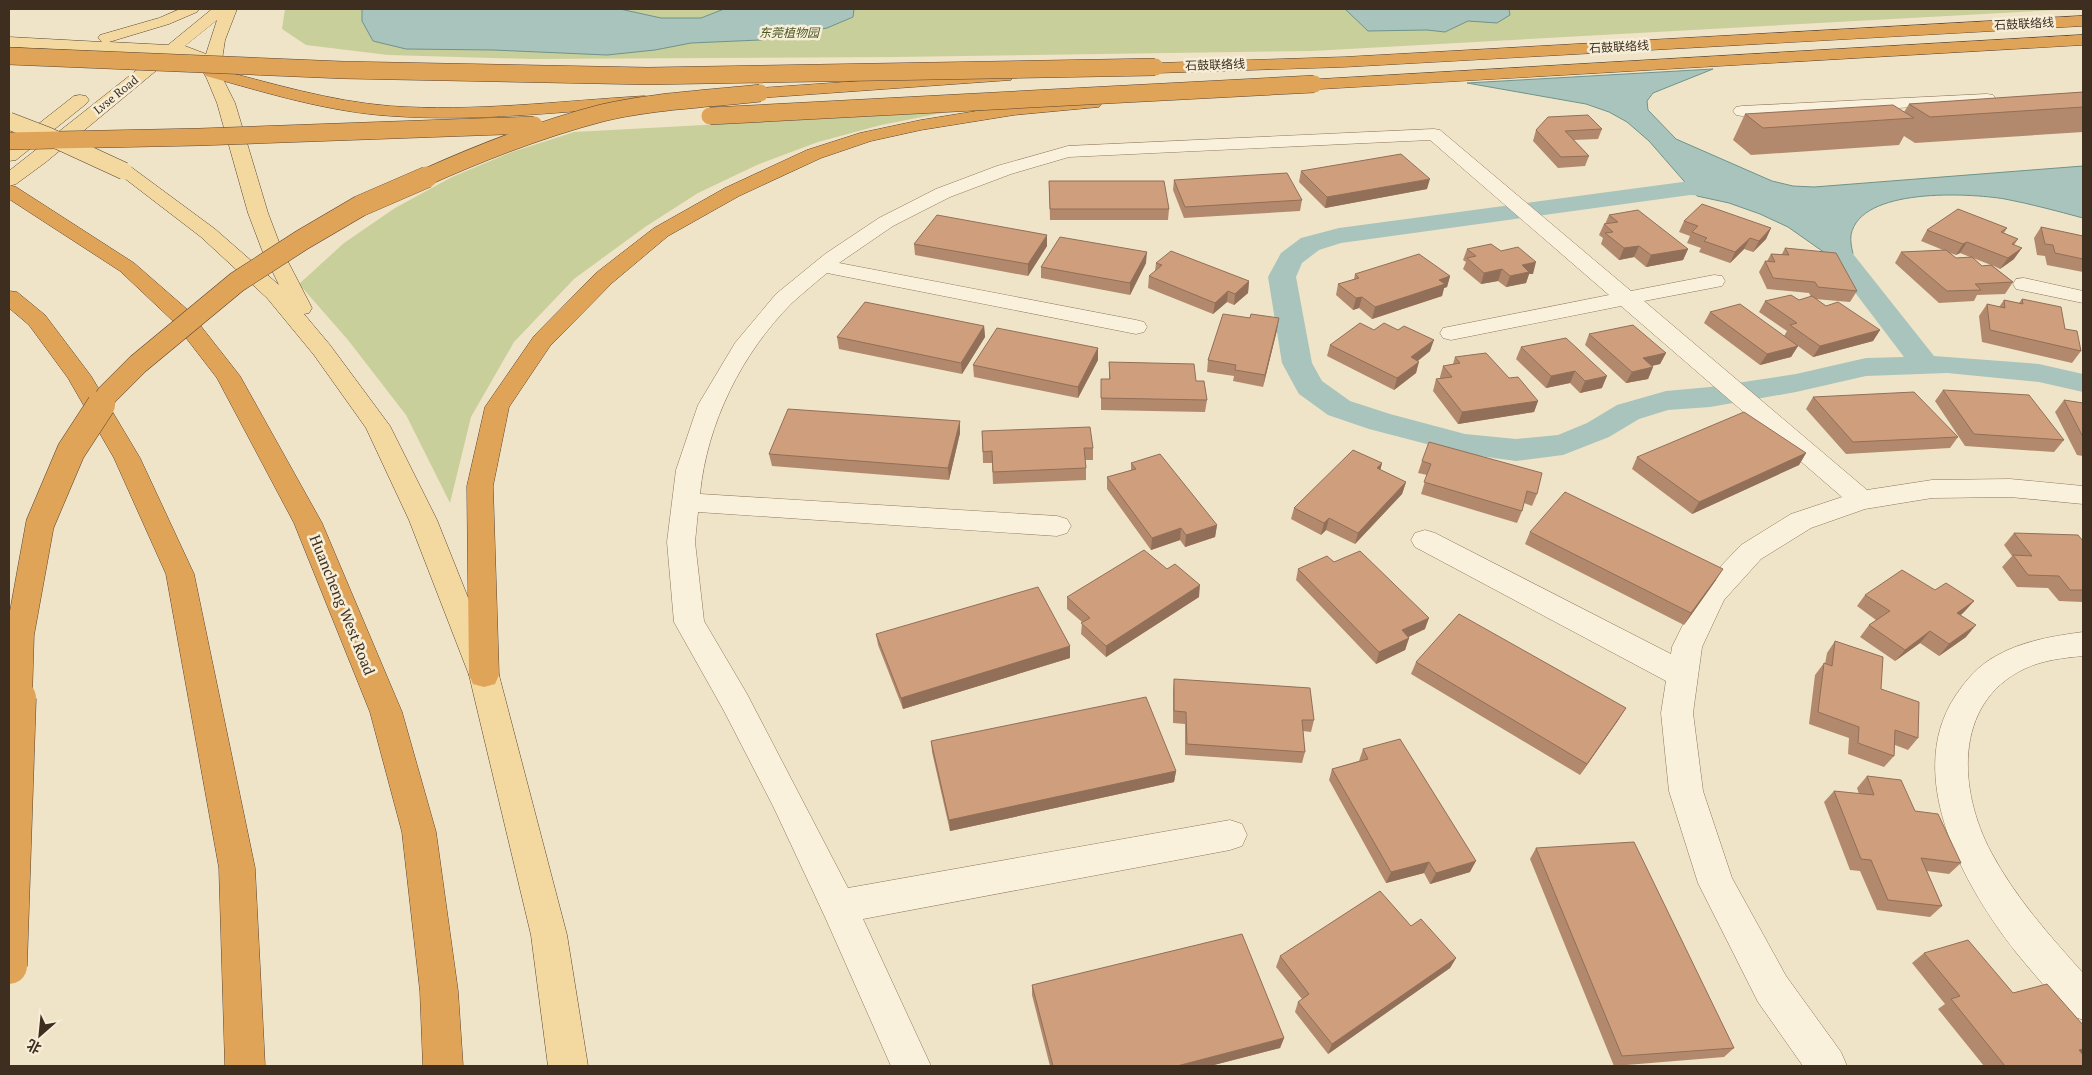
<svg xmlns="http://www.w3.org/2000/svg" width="2092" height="1075" font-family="'PT Serif','Noto Sans SC',serif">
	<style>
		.green { fill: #c9cf9b }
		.water { fill: #a9c4bc; stroke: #6f938a }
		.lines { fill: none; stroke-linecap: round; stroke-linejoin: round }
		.canal { fill: #a9c4bc; fill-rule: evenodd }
		.minor-casing { stroke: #8d765c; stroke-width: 1 }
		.major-casing { stroke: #5b4430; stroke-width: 1 }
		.highway-casing { stroke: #5b4430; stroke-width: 1 }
		.minor { fill: #faf1dc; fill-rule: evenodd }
		.major { fill: #f3d9a0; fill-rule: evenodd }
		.highway { fill: #e0a458; fill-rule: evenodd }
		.major-bridge-casing { stroke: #5b4430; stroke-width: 18; stroke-linecap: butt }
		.highway-bridge-far3-casing { stroke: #5b4430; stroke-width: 18; stroke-linecap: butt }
		.highway-bridge-far2-casing { stroke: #5b4430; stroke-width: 22; stroke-linecap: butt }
		.highway-bridge-far1-casing { stroke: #5b4430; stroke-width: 29; stroke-linecap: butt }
		.highway-bridge-casing { stroke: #5b4430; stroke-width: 37; stroke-linecap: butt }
		.major-bridge { stroke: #f3d9a0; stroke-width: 17 }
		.highway-bridge-far3 { stroke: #e0a458; stroke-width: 17 }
		.highway-bridge-far2 { stroke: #e0a458; stroke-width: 21 }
		.highway-bridge-far1 { stroke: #e0a458; stroke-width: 28 }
		.highway-bridge { stroke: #e0a458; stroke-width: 36 }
		.wall { fill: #b2896c; fill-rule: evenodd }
		.shaded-wall { fill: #916f58 }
		.building { fill: #cf9f7d; stroke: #916f58 }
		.labels { text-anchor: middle; stroke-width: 5; stroke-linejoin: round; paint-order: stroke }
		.far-street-label { font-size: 12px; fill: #3d2e20; stroke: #f7eed8 }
		.far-park-label { font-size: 12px; font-style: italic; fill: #4d5a26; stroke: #f7eed8 }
		.street-label { font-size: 15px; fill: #3d2e20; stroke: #f7eed8 }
	</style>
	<rect width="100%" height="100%" fill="#f0e4c8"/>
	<!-- green -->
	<path class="green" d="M285,9H2075L1312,51L897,57L532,59L388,55L306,45L282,29Z
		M947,112L881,125L818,142L757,165L698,193L645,227L574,279L514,342L471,417L450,503L406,415L348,340L299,284L344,243L395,208L452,177L512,152L574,132Z"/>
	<!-- water -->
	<path class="water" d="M362,9H620L661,18H701L724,9H854L853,17L827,28L760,40L691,43L655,50L607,55L493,50L406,49L373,41L362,21Z
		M1345,9H1509L1510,15L1497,23L1468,21L1445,32L1427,30L1368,31Z
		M1713,69L1653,93L1647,101L1648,110L1676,139L1772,181L1793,186L1814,187L2083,166V218C2057,211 2031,204 2005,199C1969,193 1860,187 1851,235C1850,241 1852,249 1853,254L1825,253L1788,227L1760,214L1729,203L1697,196L1649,141L1627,122L1609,112L1586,104L1467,83Z"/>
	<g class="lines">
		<!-- canal -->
		<path class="canal" d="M1690,181L1746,186L1749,191L1746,196L1737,198L1690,195L1341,243L1319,250L1302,263L1296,277L1312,363L1322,381L1350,401L1390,414L1465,434L1516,439L1558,435L1587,423L1617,405L1666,391L1710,387L1796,374L1866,358L1904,357L1797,216L1801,211L1810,208L1819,211L1934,356L2039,364L2083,374V392L2039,382L1947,373L1866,376L1796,392L1710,407L1668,410L1639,419L1609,437L1563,455L1516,461L1465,454L1369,429L1328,415L1299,394L1295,387L1282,363L1268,277L1281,253L1301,238L1339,228Z"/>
		<defs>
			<path id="minor" d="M1987,94L1993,95L1996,99L1993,103L1742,116L1736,115L1733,111L1736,107L1742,106Z
				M1434,129L1440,130L1631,291L1714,275L1722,276L1725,281L1722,286L1644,301L1867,490L1932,480L2010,479L2083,486V504L2010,497L1932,498L1865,509L1811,528L1761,559L1724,600L1702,647L1693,713L1703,791L1732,878L1786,976L1841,1052L1847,1066H1803L1758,1002L1698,883L1669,791L1661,713L1666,681L1415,547L1411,540L1415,533L1425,530L1435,533L1671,654L1672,647L1702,586L1741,545L1791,514L1842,497L1621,306L1451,340L1443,338L1440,333L1443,328L1609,295L1430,140L1069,157L1011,174L950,197L893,226L839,263L1136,320L1144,322L1147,327L1144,332L1136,334L827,273C815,283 803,293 792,303C742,353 707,423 700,494L1057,516L1067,519L1071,526L1067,533L1057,536L698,512L695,542L704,621L747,694L848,888L1230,820L1242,824L1247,835L1242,846L1230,850L863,919L931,1066H891L825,917L773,806L724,711L674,622L667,542L676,470L698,405L735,343L776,294L825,254L879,218L936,189L997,166L1068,146Z
				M2024,278L2083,291V303L2016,289L2013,284L2016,279Z
				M2083,632V656C2063,658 2043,660 2024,669C1952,704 1959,792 1991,852C2015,897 2049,935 2083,973V1020C2079,1018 2073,1017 2069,1014C2064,1010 2059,1002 2054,997C2041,982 2028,967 2015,951C1964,886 1902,775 1956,695C1966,680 1979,665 1996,656C2022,641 2053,636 2083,632Z"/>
			<path id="major" d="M180,9H199L197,12L169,24L109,42L168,45L212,9H237L225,40L220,73L235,103L268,213L282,250L312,308L309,313L304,314L330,345L390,426L437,520L499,675L567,935L588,1066H548L531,935L469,675L409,520L366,428L314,355L267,298L201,237L115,171L117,167L124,165L131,167L215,229L279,285L262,250L248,213L217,103L207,79L198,62L189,57L175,55L46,162L16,184L9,186V171L157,54L9,47V37L102,42L98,38L100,35L159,18ZM217,20L206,54L185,46Z
				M80,95L86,96L89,100L86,104L16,160L9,161V147L74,96Z"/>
			<path id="highway" d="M2083,16V26L1344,67L1126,74L1120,72L1118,69L1120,66L1126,64L1344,57Z
				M2083,35V45L1286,91L1280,90L1278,86L1280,82L1286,81Z
				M212,68C271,83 329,101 390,106C474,112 560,101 644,96L650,97L653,101L650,105L644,106C560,112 475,122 391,116C328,112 267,93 206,76L204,73L206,70Z
				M1005,71L1011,72L1013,76L1011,80L731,100L725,99L723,95L725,91L731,90Z
				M1093,98L1099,99L1102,103L1099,107L1014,115L921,130L871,141L821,158L739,196L668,236L612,283L550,346L509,407L493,486L499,675L495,684L484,687L473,684L469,675L467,486L485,407L534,336L596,273L654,228L725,188L807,150L860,133L921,120L1014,105Z
				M9,185L16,187L134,263L189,311L240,376L322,523L402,712L436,832L458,991L463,1066H423L420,991L402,832L370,712L294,523L217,378L173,321L120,271L9,199Z
				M9,291L17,292L45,315L91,376L140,458L194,574L255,868L265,1066H225L219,868L166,574L114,458L68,378L29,325L9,308Z"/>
		</defs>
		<!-- minor casing -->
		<use href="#minor" class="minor-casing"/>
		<!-- major casing -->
		<use href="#major" class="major-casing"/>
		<!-- highway casing -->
		<use href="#highway" class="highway-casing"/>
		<!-- minor -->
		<use href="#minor" class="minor"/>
		<!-- major -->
		<use href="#major" class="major"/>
		<!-- highway -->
		<use href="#highway" class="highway"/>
		<defs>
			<path id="major-bridge" d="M9,121L48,136L124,171"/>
			<path id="highway-bridge-far3" d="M9,56L343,70L648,76L1155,67
				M710,116L1314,84
				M9,141L199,137L534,125
				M424,178C482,152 540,129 602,113C653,101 708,99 760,93"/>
			<path id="highway-bridge-far2" d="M100,406L107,395L138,364L237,282L302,240L360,206L427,177"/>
			<path id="highway-bridge-far1" d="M18,699L20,634L40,524L71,451L101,405"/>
			<path id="highway-bridge" d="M9,966L18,698"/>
		</defs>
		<!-- major-bridge casing -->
		<use href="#major-bridge" class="major-bridge-casing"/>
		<!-- highway-bridge-far3 casing -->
		<use href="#highway-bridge-far3" class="highway-bridge-far3-casing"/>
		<!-- highway-bridge-far2 casing -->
		<use href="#highway-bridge-far2" class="highway-bridge-far2-casing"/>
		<!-- highway-bridge-far1 casing -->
		<use href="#highway-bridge-far1" class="highway-bridge-far1-casing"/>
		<!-- highway-bridge casing -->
		<use href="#highway-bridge" class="highway-bridge-casing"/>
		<!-- major-bridge -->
		<use href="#major-bridge" class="major-bridge"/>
		<!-- highway-bridge-far3 -->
		<use href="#highway-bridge-far3" class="highway-bridge-far3"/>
		<!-- highway-bridge-far2 -->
		<use href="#highway-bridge-far2" class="highway-bridge-far2"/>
		<!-- highway-bridge-far1 -->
		<use href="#highway-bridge-far1" class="highway-bridge-far1"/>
		<!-- highway-bridge -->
		<use href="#highway-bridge" class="highway-bridge"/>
	</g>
	<!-- wall -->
	<path class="wall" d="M2083,92V132L1915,143L1904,136L1899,145L1751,155L1733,140L1745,114L1904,112L1909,104Z
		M1602,129L1598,139L1574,140L1589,156L1585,166L1558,168L1533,141L1536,130Z
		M1301,171L1427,189L1325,208L1299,182Z
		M1174,180L1302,200L1300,211L1184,218L1173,190Z
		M1049,181L1169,209L1168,220H1050Z
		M1609,215L1688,249L1683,260L1646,267L1634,257L1619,260L1601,244L1603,238L1599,235L1604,224H1605Z
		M1684,221L1771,228L1766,239L1753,252L1744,249L1730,263L1699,252L1701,248L1687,243L1690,236L1679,232Z
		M2041,227L2083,236V272L2047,265L2045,256L2037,255L2034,238Z
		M2007,228L2004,233L2018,239L2014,245V259L2000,269L1992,265L2013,282L2005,294L1977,295L1974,301L1939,303L1895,263L1901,252L1943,250L1921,241L1927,230ZM1950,253L1956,255L1960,253L1970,257L1956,258ZM1973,258L1991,265L1982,266Z
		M914,244L1047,246L1028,276L915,255Z
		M1785,248L1857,291L1850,302L1815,299L1826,306L1880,330L1873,341L1813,357L1798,346L1791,357L1760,365L1704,323L1710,312L1784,336L1787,331L1759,312L1765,301L1799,300L1811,297L1809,293L1767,289L1759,272L1765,261H1767L1771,254H1782Z
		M1467,249L1501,251L1533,274H1529L1526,283L1506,287L1498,281L1481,284L1463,269L1466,262L1463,260Z
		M1146,263L1130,295L1041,278V267Z
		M1156,263L1249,281L1248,293L1234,305L1227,302L1213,314L1148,288L1149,276L1155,271Z
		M1355,274L1450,276L1447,287L1444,288L1442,296L1372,319L1359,308L1353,310L1336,295L1338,284L1354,279Z
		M2022,299L2065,329L2081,351L2072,363L1982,342L1979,316L1987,304L1999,307L2004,300L2019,303Z
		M984,326L985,337L962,374L839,349L837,337Z
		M1277,330L1263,387L1233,381L1234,376L1207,372L1208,360Z
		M1374,330L1430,351L1418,361L1416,373L1394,390L1327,356L1330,345Z
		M1589,334L1666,353L1660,364L1652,366L1653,367L1648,379L1626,383L1585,345Z
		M1566,338L1602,388L1580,393L1570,383L1546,388L1516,359L1521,347Z
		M1098,348V360L1078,398L974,377L973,365Z
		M1455,357L1509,378L1538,401L1534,412L1458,424L1433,391L1436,379L1440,378V377L1443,366L1453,364Z
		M1109,362L1196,381L1207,400L1205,412L1101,410V379H1109Z
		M1943,390L2064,440L2054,452L1965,446L1935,401Z
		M1813,397L1958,437L1950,448L1846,454L1806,409Z
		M2064,400L2083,403V456L2077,455L2055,412Z
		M982,431L1093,448V460H1085L1086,468V480L993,484L992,463H983Z
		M960,433L949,480L772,466L769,454Z
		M1806,453L1799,465L1692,514L1632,469L1637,457Z
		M1422,461L1537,494L1532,506L1524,503L1522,511L1517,523L1421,494L1427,475L1418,473Z
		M1131,463L1217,525L1215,537L1185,547L1180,540L1151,550L1107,489V477L1131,470Z
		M1382,463L1380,470L1406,482L1402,494L1355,544L1326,530L1321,535L1291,519L1294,508Z
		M1530,532L1716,580L1684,625L1525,544Z
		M2014,533L2083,541V602L2059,601L2048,588L2017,587L2002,567L2012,556L2004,545Z
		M1334,562L1425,629L1408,637L1409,638L1405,650L1376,664L1296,580L1298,569Z
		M1865,595L1974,601L1964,612L1961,615L1966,637L1939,656L1920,643L1895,661L1860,637L1869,625L1876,620L1857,606Z
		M1067,597H1199L1106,657L1081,634L1082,622L1067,609Z
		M876,634L1070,658L903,709L878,645Z
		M1835,641L1881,689L1918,738L1908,750L1895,745L1894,756L1884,767L1848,754L1849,738L1809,724L1815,675L1824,663L1825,664L1827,653Z
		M1416,662L1619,719L1580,775L1411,674Z
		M1174,679L1314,720L1311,732L1303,731L1305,752L1302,763L1185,755V724L1173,723V691Z
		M931,741L1176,771L1174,782L950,831L932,752Z
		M1363,749L1470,872L1430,884L1424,873L1386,883L1329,780L1332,769L1359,761Z
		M1867,776L1915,811L1961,863L1949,874L1927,871L1942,906L1930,917L1877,910L1860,871L1850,870L1824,802L1834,791L1859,794L1857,788Z
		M1536,848L1734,1048L1724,1057L1614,1066L1530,859Z
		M1411,926L1456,958L1450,968L1328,1054L1295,1012L1298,1002L1302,999L1276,967L1280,956Z
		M1924,953L2013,993L2083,1066H1984L1938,1009L1945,1004L1912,963Z
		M1032,985L1284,1038L1280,1048L1210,1066H1050L1032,995Z"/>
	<!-- shaded-wall -->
	<path class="shaded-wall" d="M1430,179L1427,189L1325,208L1327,197Z
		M1771,228L1766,239L1753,252L1759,241Z
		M1047,235V246L1028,276V264Z
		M1750,238L1744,249L1730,263L1735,252Z
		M1967,242L1960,253L1956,255L1963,244Z
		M1639,246L1634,257L1619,260L1624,248Z
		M2022,248L2014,259L2000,269L2008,258Z
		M1688,249L1683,260L1646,267L1651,255Z
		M1147,252L1146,263L1130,295V283Z
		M1536,262L1533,274H1529L1526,283L1506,287L1510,276L1522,265Z
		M1502,269L1498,281L1481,284L1484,273Z
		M1450,276L1447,287L1444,288L1442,296L1372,319L1375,307L1439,280Z
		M1249,281L1248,293L1234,305L1235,294Z
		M1228,291L1227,302L1213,314L1215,303Z
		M1362,297L1359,308L1353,310L1356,298Z
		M1279,318L1277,330L1263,387L1265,375Z
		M984,326L985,337L962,374L961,363Z
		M1880,330L1873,341L1813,357L1820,346Z
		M1434,340L1430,351L1407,369L1411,357Z
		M1798,346L1791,357L1760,365L1767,354Z
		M1098,348V360L1078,398V387Z
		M1666,353L1660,364L1637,369L1643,358Z
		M1419,362L1416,373L1394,390L1397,378Z
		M1653,367L1648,379L1626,383L1632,372Z
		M1575,371L1570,383L1546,388L1551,376Z
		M1607,376L1602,388L1580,393L1585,381Z
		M1538,401L1534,412L1458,424L1462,412Z
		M960,421V433L949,480L948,468Z
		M1806,453L1799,465L1692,514L1699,502Z
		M1382,463L1379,475L1377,468Z
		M1406,482L1402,494L1355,544L1358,533Z
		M1329,518L1326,530L1321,535L1324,523Z
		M1217,525L1215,537L1185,547L1186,535Z
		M1181,528L1180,540L1151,550L1152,538Z
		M1723,569L1716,580L1684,625L1691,613Z
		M1200,585L1199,597L1106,657V646Z
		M1974,601L1964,612L1947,625L1957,613Z
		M1429,618L1425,629L1398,642L1402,630Z
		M1976,625L1966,637L1939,656L1949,644Z
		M1930,631L1920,643L1895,661L1905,650Z
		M1409,638L1405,650L1376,664L1379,652Z
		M1070,646V658L903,709L901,698Z
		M1626,708L1619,719L1580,775L1587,764Z
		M1176,771L1174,782L950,831L949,820Z
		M1476,861L1470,872L1430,884L1436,873Z
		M1429,862L1424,873L1386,883L1391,872Z
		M1456,958L1450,968L1328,1054L1332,1044Z
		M1284,1038L1280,1048L1210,1066H1177Z
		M2083,1049V1055L2079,1050Z"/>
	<!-- building -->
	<path class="building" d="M2083,92V107L1930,117L1909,104Z
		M1893,105L1914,118L1763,128L1745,114Z
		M1588,115L1602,129L1565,131L1589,156L1561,157L1536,130L1548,117Z
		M1401,154L1430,179L1327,197L1301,171Z
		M1287,173L1302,200L1185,207L1174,180Z
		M1049,181H1164L1169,209H1050Z
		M1702,204L1771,228L1759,241L1750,238L1735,252L1704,241L1707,238L1692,232L1698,226L1684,221Z
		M1958,209L2007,228L2001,232L2018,239L2012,244L2022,248L2008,258L1967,242L1963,244L1927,230Z
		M1638,210L1688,249L1651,255L1639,246L1624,248L1605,233L1613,232L1604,224L1618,222L1609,215Z
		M937,215L1047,235L1028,264L914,244Z
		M2041,227L2083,236V259L2055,253L2053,245L2045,244Z
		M1060,237L1147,252L1130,283L1041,267Z
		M1491,244L1501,251L1518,247L1536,262L1522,265L1529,272L1510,276L1502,269L1484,273L1467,258L1476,256L1467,249Z
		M1785,248L1836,253L1857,291L1818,287L1815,282L1773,278L1765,261L1775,262L1771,254L1789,255Z
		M1946,250L1956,258L1972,257L1982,266L1991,265L2013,282L1975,284L1981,290L1947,291L1901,252Z
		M1171,251L1249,281L1235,294L1228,291L1215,303L1149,276L1162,265L1156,263Z
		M1419,254L1450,276L1439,280L1445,284L1375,307L1362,297L1356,298L1338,284L1359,278L1355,274Z
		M1791,295L1799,300L1812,296L1826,306L1838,302L1880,330L1820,346L1790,325L1797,323L1765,301Z
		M2022,299L2061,307L2065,329L2077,331L2081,351L1990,330L1987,304L2005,308L2004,300L2023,304Z
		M865,302L984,326L961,363L837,337Z
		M1740,304L1798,346L1767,354L1710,312Z
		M1223,314L1250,318L1251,314L1279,318L1265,375L1235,370L1236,365L1208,360Z
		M1360,323L1374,330L1384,323L1398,330L1404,326L1434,340L1411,357L1419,362L1397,378L1330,345Z
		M1633,325L1666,353L1643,358L1653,367L1632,372L1589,334Z
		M997,328L1098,348L1078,387L973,365Z
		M1566,338L1607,376L1585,381L1575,371L1551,376L1521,347Z
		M1486,353L1509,378L1518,377L1538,401L1462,412L1436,379L1452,377L1443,366L1460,363L1455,357Z
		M1109,362L1194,364L1196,381H1204L1207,400L1101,398V379H1110Z
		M1943,390L2029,395L2064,440L1974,434Z
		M1914,392L1958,437L1853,442L1813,397Z
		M2064,400L2083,403V437Z
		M788,409L960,421L948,468L769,454Z
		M1744,412L1806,453L1699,502L1637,457Z
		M1090,427L1093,448H1084L1086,468L993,472L992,451L983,452L982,431Z
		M1429,442L1542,473L1537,494L1527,491L1522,511L1424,482L1431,464L1422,461Z
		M1353,450L1382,463L1377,468L1406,482L1358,533L1329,518L1324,523L1294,508Z
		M1160,454L1217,525L1186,535L1181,528L1152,538L1107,477L1136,469L1131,463Z
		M1565,492L1723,569L1691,613L1530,532Z
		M2014,533L2078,535L2083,541V590H2070L2059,576L2028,575L2013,555L2032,556Z
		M1144,550L1167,569L1175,564L1200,585L1106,646L1081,623L1090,618L1067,597Z
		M1360,551L1429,618L1402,630L1409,638L1379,652L1298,569L1327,556L1334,562Z
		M1902,570L1935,590L1946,583L1974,601L1957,613L1976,625L1949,644L1930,631L1905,650L1869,625L1890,611L1865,595Z
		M1038,587L1070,646L901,698L876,634Z
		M1459,614L1626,708L1587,764L1416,662Z
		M1835,641L1883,657L1881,689L1919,702L1918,738L1895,730L1894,756L1858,743L1859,727L1818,712L1824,663L1832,666Z
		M1174,679L1310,688L1314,720H1302L1305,752L1187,744L1186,712L1174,711Z
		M1146,697L1176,771L949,820L931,741Z
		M1400,739L1476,861L1436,873L1429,862L1391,872L1332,769L1368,759L1363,749Z
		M1867,776L1901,780L1915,811L1938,814L1961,863L1921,858L1942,906L1888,900L1871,860L1861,859L1834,791L1874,795Z
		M1634,842L1734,1048L1622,1056L1536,848Z
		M1380,891L1411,926L1421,919L1456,958L1332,1044L1298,1002L1309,994L1280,956Z
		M1242,934L1284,1038L1177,1066H1053L1032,985Z
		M1968,940L2013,993L2047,984L2083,1025V1049L2079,1050L2083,1055V1066H2005L1951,999L1960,996L1924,953Z"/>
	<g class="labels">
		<!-- far-street labels -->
		<g class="far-street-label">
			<text transform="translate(2024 24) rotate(-3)" y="4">石鼓联络线</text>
			<text transform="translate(1619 47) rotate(-3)" y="4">石鼓联络线</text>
			<text transform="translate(1215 65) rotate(-2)" y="4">石鼓联络线</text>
			<text transform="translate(116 95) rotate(-39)" y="4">Lvse Road</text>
		</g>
		<!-- far-park labels -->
		<g class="far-park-label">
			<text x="789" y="37">东莞植物园</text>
		</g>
		<!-- street labels -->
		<g class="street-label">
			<text transform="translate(342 605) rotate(68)" y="5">Huancheng West Road</text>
		</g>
	</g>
	<!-- border -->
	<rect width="2092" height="1075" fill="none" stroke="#3d2e20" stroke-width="20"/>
	<!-- north arrow -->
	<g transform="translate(40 1035) rotate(207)" stroke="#f7eed8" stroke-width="4" paint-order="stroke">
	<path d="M0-4L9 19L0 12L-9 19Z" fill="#3d2e20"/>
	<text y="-8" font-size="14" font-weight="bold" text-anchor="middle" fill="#3d2e20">北</text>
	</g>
</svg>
